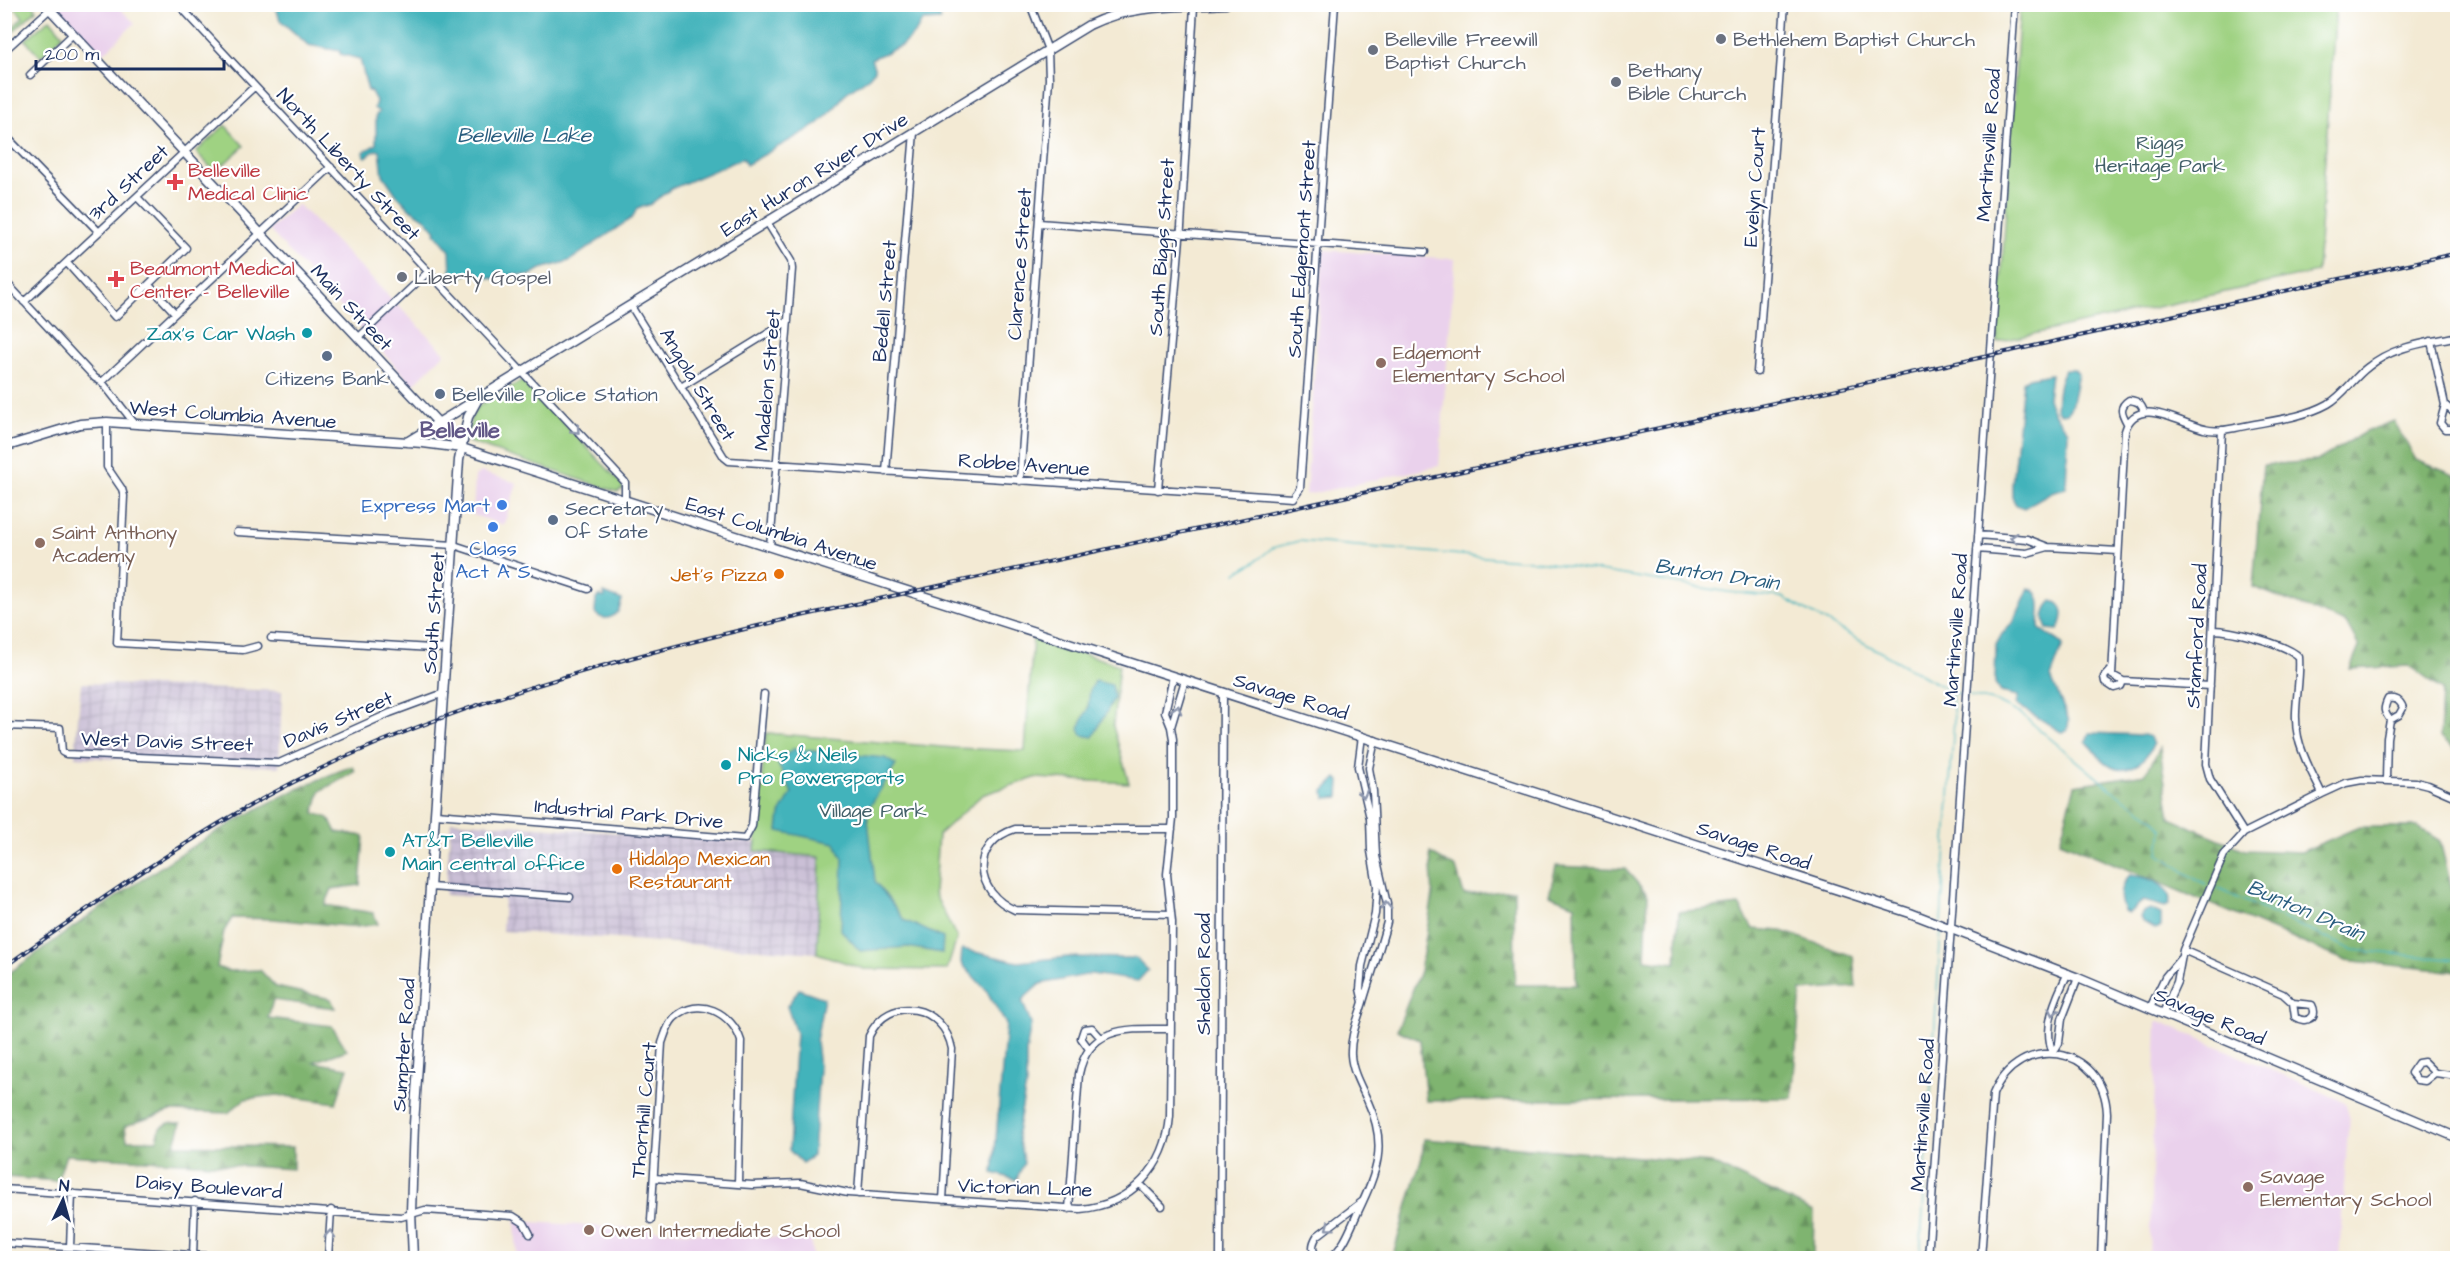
<svg xmlns="http://www.w3.org/2000/svg" width="2462" height="1263" font-family="'Architects Daughter',sans-serif">
	<style>
		.built { fill: #ead1ec }
		.industrial { fill: url(#industrial-grid) }
		.green { fill: #9fd282; stroke: #5d8070; stroke-width: 1.5 }
		.forest { fill: url(#forest-firs); stroke: #4d7267; stroke-width: 1.5 }
		.water { fill: #43b3bb; stroke: #2f718c; stroke-width: 1.5 }
		.lines { fill: none; stroke-linecap: round; stroke-linejoin: round }
		.stream { stroke: #43b3bb; stroke-width: 1.5 }
		.street-casing { stroke: #3b4b70; stroke-width: 9 }
		.secondary-casing { stroke: #3b4b70; stroke-width: 11 }
		.street { stroke: #fff; stroke-width: 6 }
		.secondary { stroke: #fff; stroke-width: 8 }
		.rail-casing { stroke: #1b2f5e; stroke-width: 4 }
		.rail { stroke: #fff; stroke-width: 1.5; stroke-dasharray: 4.5; stroke-linecap: butt }
		.oneway { stroke: #8d97ae }
		.worship-dot { fill: #6b7280; stroke: #fff; stroke-width: 2 }
		.health-dot { fill: #e0444e; stroke: #fff; stroke-width: 2 }
		.culture-dot { fill: #0f9aa8; stroke: #fff; stroke-width: 2 }
		.service-dot { fill: #5c6f8a; stroke: #fff; stroke-width: 2 }
		.education-dot { fill: #8d6e63; stroke: #fff; stroke-width: 2 }
		.shop-dot { fill: #3f7fe0; stroke: #fff; stroke-width: 2 }
		.food-dot { fill: #e8710a; stroke: #fff; stroke-width: 2 }
		.labels { text-anchor: middle; stroke-width: 4.5; stroke-linejoin: round; paint-order: stroke }
		.worship-label { font-size: 20px; fill: #5b616d; stroke: #fff; text-anchor: start }
		.park-label { font-size: 20px; fill: #436069; stroke: #fff }
		.street-label { font-size: 20px; fill: #1b2f5e; stroke: #fff }
		.health-label { font-size: 20px; fill: #be3a42; stroke: #fff; text-anchor: start }
		.culture-label { font-size: 20px; fill: #0d838f; stroke: #fff; text-anchor: start }
		.education-label { font-size: 20px; fill: #785e54; stroke: #fff; text-anchor: start }
		.service-label { font-size: 20px; fill: #4e5e75; stroke: #fff; text-anchor: start }
		.shop-label { font-size: 20px; fill: #366cbe; stroke: #fff; text-anchor: end }
		.food-label { font-size: 20px; fill: #c56008; stroke: #fff; text-anchor: end }
		.water-label { font-size: 21px; font-style: italic; fill: #295d7f; stroke: #fff }
		.quarter-label { font-size: 22px; font-weight: bold; fill: #615786; stroke: #fff }
	</style>
	<defs>
		<pattern id="industrial-grid" width="8" height="8" patternUnits="userSpaceOnUse" patternTransform="scale(1.5)"><rect width="8" height="8" fill="#cabfd6"/><path d="M0 4h8M4 0v8" fill="none" stroke="#ada4ba"/></pattern>
		<pattern id="forest-firs" width="22" height="20" patternUnits="userSpaceOnUse" patternTransform="scale(1.5)"><rect width="22" height="20" fill="#7fb470"/><path d="M5 1l3.5 6h-7zM16 11l3.5 6h-7z" fill="#67935f"/></pattern>
	</defs>
	<rect width="100%" height="100%" fill="#fff"/>
	<filter id="ink" filterUnits="userSpaceOnUse"><feTurbulence type="fractalNoise" baseFrequency=".0167" numOctaves="2"/><feDisplacementMap in="SourceGraphic" scale="12" xChannelSelector="R" yChannelSelector="G"/><feConvolveMatrix kernelMatrix="1 2 1 2 8 2 1 2 1" color-interpolation-filters="sRGB"/></filter>
	<filter id="wash" filterUnits="userSpaceOnUse"><feTurbulence type="fractalNoise" baseFrequency=".008" numOctaves="4" result="noise"/><feDisplacementMap in="SourceGraphic" scale="24" xChannelSelector="R" yChannelSelector="G"/><feGaussianBlur stdDeviation="1.35" result="paint"/><feColorMatrix in="noise" values="0 0 0 0 0 0 0 0 0 0 0 0 0 0 0 0 0 1.4 0 .05"/><feComposite in="paint" operator="in"/></filter>
	<g filter="url(#wash)">
		<rect width="100%" height="100%" fill="#f3ead4"/>
		<!-- built -->
		<path class="built" d="M56,5H116L135,23L103,54Z
			M298,204L445,353L413,385L269,230Z
			M1323,250L1455,259L1439,466L1306,495Z
			M481,472L517,483L504,525L473,515L475,476Z
			M2157,1020L2345,1102L2349,1116L2339,1258H2149Z
			M515,1221L811,1240L812,1258H517Z"/>
		<!-- industrial -->
		<path class="industrial" d="M81,683L282,691L279,767L75,757Z
			M451,821L821,847L817,953L502,931L504,899L445,895Z"/>
		<!-- green -->
		<path class="green" d="M12,5H34L36,10L10,34L5,27V22L11,29L23,17Z
			M2020,5H2336L2317,272L1997,342Z
			M50,19L63,35L41,57L25,40Z
			M225,125L244,146L215,172L196,152Z
			M523,380L622,484L623,489L617,492L468,442L471,418L478,406Z
			M1033,637L1119,665L1113,726L1129,783L1035,778L982,795L938,835L934,893L957,938L947,970L864,969L817,953L820,857L755,851L766,733L955,748L1025,751Z"/>
		<!-- forest -->
		<path class="forest" d="M2394,421L2416,460L2457,476V751L2440,736L2442,690L2409,666L2350,669L2359,647L2346,623L2253,587L2263,465L2317,461L2365,432Z
			M2160,748L2170,818L2245,850L2301,852L2359,827H2418L2440,841L2455,901L2457,902V972L2344,960L2060,841L2075,785L2145,774Z
			M353,766L355,772L320,791L314,813L329,818L336,832L364,836L360,885L332,889L325,905L373,913L378,924L357,927L273,919L232,918L224,931L217,967L228,971L260,970L276,987L331,999L335,1008L273,1000L268,1018L332,1026L347,1050L313,1062L348,1068L336,1103L277,1095L245,1099L228,1113L170,1111L125,1126L127,1140H157L160,1128L169,1123H181L175,1145L293,1147V1169L66,1155L57,1181L5,1177V976C112,900 228,811 353,766Z
			M1430,853L1456,868L1464,895L1514,890L1515,985H1576L1575,905L1549,895L1556,866L1625,869L1648,895L1645,959L1676,963L1679,912L1739,905L1753,929L1782,931L1853,956L1856,987L1801,991L1792,1098L1426,1101L1420,1040L1397,1030L1420,971L1433,895Z
			M1424,1139L1711,1163L1814,1212L1813,1258H1392L1422,1157Z"/>
		<!-- water -->
		<path class="water" d="M275,5H951L950,10L936,6L941,20L922,21L916,32L901,46L871,59L875,70L869,77L846,93L832,111L817,125L746,165L743,158L671,189L649,205L637,208L633,217L569,261L541,269L529,276L511,274V277L497,272L495,279L482,276L474,270L460,278H454L451,273L450,251L435,233L436,231L426,219L409,208L396,194L383,175L380,151L376,150L366,157L364,155V152L376,144V115L379,112L374,108L376,101L370,90L368,91L360,59L340,54V51L308,45L280,20Z
			M2065,369H2074L2078,374L2071,407L2067,413L2060,414L2056,409C2057,395 2057,381 2065,369Z
			M2051,374L2048,399L2055,415L2068,431L2066,488L2051,492L2024,508L2016,505L2012,497V484L2023,382L2029,378Z
			M2029,588C2045,593 2039,614 2039,628C2047,636 2056,637 2063,645L2051,677L2069,721L2067,731L2061,732L2016,704L2018,696L2001,692L1995,683L1996,645L2002,634L2013,623Z
			M604,593L622,600L618,612C611,619 602,621 595,613L596,599L601,595L600,597H605Z
			M2052,601C2067,604 2064,620 2058,630L2047,629C2042,620 2044,608 2052,601Z
			M1095,681L1112,685L1114,698L1093,737L1082,735L1079,728L1088,708L1090,690Z
			M2089,733L2144,735L2150,737L2153,745C2143,765 2122,780 2102,760C2096,754 2094,747 2086,742Z
			M793,749L885,758L896,765L867,811L875,881L904,920L943,938L942,953L907,947L860,951L841,930L843,859L835,843L778,831L780,814L792,793L777,762Z
			M1337,778L1340,781L1339,797L1325,798L1324,791Z
			M2130,875C2144,876 2175,885 2169,905L2165,907L2144,901C2137,904 2135,910 2128,913L2124,911C2118,897 2119,886 2130,875Z
			M2150,909L2161,914V927L2155,929L2142,921L2140,917L2143,912Z
			M962,949L1018,962L1068,957L1136,958L1148,970L1138,981L1091,974L1040,984L1022,1000L1031,1024L1026,1052V1086L1017,1133L1024,1163L1016,1180L993,1173L1006,1024L986,990L961,963Z
			M799,989L824,998L816,1041L819,1068L813,1156L802,1163L789,1150L796,1033L787,1006Z"/>
		<g class="lines">
			<!-- stream -->
			<path class="stream" d="M1236,573L1255,562L1272,548L1299,541L1544,562L1728,592L1782,597L1952,692L1965,695
				M1970,696L1997,702L2021,714L2112,790L2153,818L2162,829L2159,854L2195,879L2206,884
				M2216,888L2353,950L2458,960
				M1941,922L1954,720L1952,694
				M1920,1258L1941,930"/>
		</g>
	</g>
	<g filter="url(#ink)">
		<g class="lines">
			<defs>
				<path id="street" d="M178,4L625,482V499
					M4,51L50,9
					M30,75L73,34
					M4,134L99,232
					M767,222L791,261L792,269L770,547
					M1039,223L1425,252
					M67,263L115,317L186,248L137,197
					M4,280L95,378L102,382L135,424
					M149,285L175,313
					M24,302L254,87
					M631,306L724,457L729,461L1293,498L1300,488L1335,4
					M358,338L428,272
					M2431,341L2445,405L2440,423L2445,429H2452L2458,424
					M1757,372L1785,4
					M102,382L331,167
					M681,387L788,321
					M2445,405L2458,416
					M107,422V467L122,489L124,496L117,643L243,650L258,646
					M2127,423C2122,414 2118,407 2129,400C2138,401 2141,403 2144,412
					M2222,430L2206,764L2210,779L2244,833
					M886,472L914,132
					M1020,481L1049,79L1048,50L1030,4
					M1158,490L1181,227L1194,6
					M237,532L454,545L588,589
					M1978,535L2027,539L2048,547
					M1977,549L2027,553L2048,547L2118,551
					M2213,630C2231,630 2287,644 2299,657C2301,684 2292,711 2298,737C2302,757 2314,776 2322,794
					M271,638L447,649
					M2112,668L2104,677L2105,682L2114,688L2121,686L2123,681
					M1173,677L1165,712L1171,727L1185,680
					M2210,686L2123,681L2112,675L2125,431C2136,394 2179,423 2204,429C2215,432 2224,430 2235,428C2265,421 2301,419 2328,404C2344,395 2353,378 2368,367C2393,346 2426,343 2458,336
					M4,726L60,728L62,752L66,754L279,763L390,713L444,693
					M1362,736L1358,767L1370,818L1371,851L1377,886L1375,914L1362,966L1360,989L1363,1002
					M2386,780L2387,738L2390,720L2399,715L2403,708C2400,700 2396,698 2388,699C2383,709 2384,712 2390,720
					M436,814L745,839L752,826L764,694
					M430,887L570,897
					M1171,914L1015,910C974,893 970,843 1015,829H1172
					M2183,950L2283,994L2293,1003L2295,1017C2306,1024 2319,1018 2312,1005L2293,1003
					M2150,1008L2165,977L2180,959
					M2163,1013L2177,982L2183,950L2224,855L2244,833L2322,794L2346,783L2362,780L2416,782L2428,785L2458,798
					M1089,1049L1081,1038L1084,1029L1092,1028L1101,1038
					M2053,1053C2042,1027 2056,997 2068,973
					M2053,1053L2059,1043L2062,1019L2078,978
					M2435,1073L2424,1062L2418,1063L2411,1073L2417,1080L2425,1081L2435,1073L2458,1076
					M654,1178L752,1185L800,1183L848,1193L1080,1209C1131,1205 1166,1167 1170,1116L1172,922L1167,874L1173,818V739L1171,727
					M1140,1184L1162,1206
					M4,1189L401,1217L425,1210L513,1216L524,1223L530,1234
					M858,1194L869,1036C889,993 944,1005 952,1049L943,1200
					M1069,1209L1079,1074C1089,1024 1131,1029 1171,1029
					M651,1220L662,1043C665,1035 667,1025 674,1018C699,995 732,1013 741,1041L738,1184
					M4,1243L238,1258
					M70,1247L72,1193
					M1220,1255L1223,692
					M193,1256L195,1201
					M328,1258L331,1210
					M1321,1258C1310,1253 1312,1244 1317,1236L1363,1201
					M1330,1258C1344,1248 1351,1227 1358,1212C1377,1172 1388,1145 1368,1102C1362,1088 1352,1072 1351,1055C1350,1037 1358,1019 1363,1002C1371,975 1380,949 1387,922V904L1376,856L1373,791L1369,768L1375,740
					M1928,1258L2015,4
					M1981,1258L1993,1094C2019,1032 2104,1044 2107,1113L2101,1258"/>
				<path id="secondary" d="M45,4L462,448
					M407,442L1089,25C1132,4 1180,7 1226,4
					M4,447L80,424L107,422L423,443L462,448L1910,913L2078,978L2458,1138
					M413,1258L411,1212L414,1124L459,460L468,417L479,397"/>
			</defs>
			<!-- street casing -->
			<use href="#street" class="street-casing"/>
			<!-- secondary casing -->
			<use href="#secondary" class="secondary-casing"/>
			<!-- street -->
			<use href="#street" class="street"/>
			<!-- secondary -->
			<use href="#secondary" class="secondary"/>
			<defs>
				<path id="rail" d="M4,967C112,891 219,815 339,760C487,693 643,652 801,616L2458,253"/>
			</defs>
			<!-- rail casing -->
			<use href="#rail" class="rail-casing"/>
			<!-- rail -->
			<use href="#rail" class="rail"/>
		</g>
		<!-- one-way arrows -->
		<defs><path id="oneway-chevron" d="M-2-3.5L2.5 0L-2 3.5" fill="none" stroke-width="1.6" stroke-linecap="round" stroke-linejoin="round" transform="scale(1.5)"/></defs>
		<g class="oneway">
			<use href="#oneway-chevron" transform="translate(576 430) rotate(47)"/>
			<use href="#oneway-chevron" transform="translate(2014 538) rotate(-176)"/>
			<use href="#oneway-chevron" transform="translate(1177 709) rotate(-73)"/>
			<use href="#oneway-chevron" transform="translate(1363 794) rotate(75)"/>
			<use href="#oneway-chevron" transform="translate(1386 906) rotate(-92)"/>
			<use href="#oneway-chevron" transform="translate(2053 1012) rotate(103)"/>
			<use href="#oneway-chevron" transform="translate(1329 1227) rotate(143)"/>
			<use href="#oneway-chevron" transform="translate(330 1234) rotate(-86)"/>
		</g>
	</g>
	<!-- markers -->
	<g class="worship-dot">
		<circle cx="1721" cy="39" r="6"/>
		<circle cx="1373" cy="50" r="6"/>
		<circle cx="1616" cy="82" r="6"/>
		<circle cx="402" cy="277" r="6"/>
	</g>
	<g class="health-dot">
		<path d="M172 173h6v6h6v6h-6v6h-6v-6h-6v-6h6z"/>
		<path d="M113 270h6v6h6v6h-6v6h-6v-6h-6v-6h6z"/>
	</g>
	<g class="culture-dot">
		<circle cx="307" cy="333" r="6"/>
		<circle cx="726" cy="765" r="6"/>
		<circle cx="390" cy="852" r="6"/>
	</g>
	<g class="service-dot">
		<circle cx="327" cy="356" r="6"/>
		<circle cx="440" cy="394" r="6"/>
		<circle cx="553" cy="520" r="6"/>
	</g>
	<g class="education-dot">
		<circle cx="1381" cy="363" r="6"/>
		<circle cx="40" cy="543" r="6"/>
		<circle cx="2248" cy="1187" r="6"/>
		<circle cx="589" cy="1230" r="6"/>
	</g>
	<g class="shop-dot">
		<circle cx="502" cy="505" r="6"/>
		<circle cx="493" cy="527" r="6"/>
	</g>
	<g class="food-dot">
		<circle cx="779" cy="574" r="6"/>
		<circle cx="617" cy="869" r="6"/>
	</g>
	<g class="labels">
		<!-- worship labels -->
		<g class="worship-label">
			<text x="1385" y="46">Belleville Freewill<tspan x="1385" dy="23">Baptist Church</tspan></text>
			<text x="1733" y="46">Bethlehem Baptist Church</text>
			<text x="1628" y="77">Bethany<tspan x="1628" dy="23">Bible Church</tspan></text>
			<text x="414" y="284">Liberty Gospel</text>
		</g>
		<!-- park labels -->
		<g class="park-label">
			<text x="2160" y="149">Riggs<tspan x="2160" dy="23">Heritage Park</tspan></text>
			<text x="873" y="817">Village Park</text>
		</g>
		<!-- street labels -->
		<g class="street-label">
			<text transform="translate(1988 145) rotate(-86)" y="7">Martinsville Road</text>
			<text transform="translate(349 164) rotate(47)" y="7">North Liberty Street</text>
			<text transform="translate(814 174) rotate(-32)" y="7">East Huron River Drive</text>
			<text transform="translate(128 182) rotate(-43)" y="7">3rd Street</text>
			<text transform="translate(1754 187) rotate(-86)" y="7">Evelyn Court</text>
			<text transform="translate(1161 247) rotate(-86)" y="7">South Biggs Street</text>
			<text transform="translate(1301 249) rotate(-86)" y="7">South Edgemont Street</text>
			<text transform="translate(1019 264) rotate(-86)" y="7">Clarence Street</text>
			<text transform="translate(884 301) rotate(-85)" y="7">Bedell Street</text>
			<text transform="translate(352 307) rotate(47)" y="7">Main Street</text>
			<text transform="translate(767 380) rotate(-85)" y="7">Madelon Street</text>
			<text transform="translate(698 384) rotate(59)" y="7">Angola Street</text>
			<text transform="translate(233 414) rotate(4)" y="7">West Columbia Avenue</text>
			<text transform="translate(1024 464) rotate(4)" y="7">Robbe Avenue</text>
			<text transform="translate(782 533) rotate(18)" y="7">East Columbia Avenue</text>
			<text transform="translate(433 613) rotate(-86)" y="7">South Street</text>
			<text transform="translate(1955 630) rotate(-86)" y="7">Martinsville Road</text>
			<text transform="translate(2196 636) rotate(-87)" y="7">Stamford Road</text>
			<text transform="translate(1291 696) rotate(17)" y="7">Savage Road</text>
			<text transform="translate(338 719) rotate(-23)" y="7">Davis Street</text>
			<text transform="translate(167 741) rotate(2)" y="7">West Davis Street</text>
			<text transform="translate(629 813) rotate(5)" y="7">Industrial Park Drive</text>
			<text transform="translate(1754 845) rotate(18)" y="7">Savage Road</text>
			<text transform="translate(1203 974) rotate(-90)" y="7">Sheldon Road</text>
			<text transform="translate(2210 1016) rotate(23)" y="7">Savage Road</text>
			<text transform="translate(403 1045) rotate(-86)" y="7">Sumpter Road</text>
			<text transform="translate(643 1110) rotate(-85)" y="7">Thornhill Court</text>
			<text transform="translate(1922 1115) rotate(-86)" y="7">Martinsville Road</text>
			<text transform="translate(209 1186) rotate(4)" y="7">Daisy Boulevard</text>
			<text transform="translate(1025 1187) rotate(2)" y="7">Victorian Lane</text>
		</g>
		<!-- health labels -->
		<g class="health-label">
			<text x="188" y="177">Belleville<tspan x="188" dy="23">Medical Clinic</tspan></text>
			<text x="130" y="275">Beaumont Medical<tspan x="130" dy="23">Center - Belleville</tspan></text>
		</g>
		<!-- culture labels -->
		<g class="culture-label">
			<text x="295" y="340" text-anchor="end">Zax's Car Wash</text>
			<text x="738" y="761">Nicks &amp; Neils<tspan x="738" dy="23">Pro Powersports</tspan></text>
			<text x="402" y="847">AT&amp;T Belleville<tspan x="402" dy="23">Main central office</tspan></text>
		</g>
		<!-- education labels -->
		<g class="education-label">
			<text x="1393" y="359">Edgemont<tspan x="1393" dy="23">Elementary School</tspan></text>
			<text x="52" y="539">Saint Anthony<tspan x="52" dy="23">Academy</tspan></text>
			<text x="2260" y="1183">Savage<tspan x="2260" dy="23">Elementary School</tspan></text>
			<text x="601" y="1237">Owen Intermediate School</text>
		</g>
		<!-- service labels -->
		<g class="service-label">
			<text x="327" y="385" text-anchor="middle">Citizens Bank</text>
			<text x="452" y="401">Belleville Police Station</text>
			<text x="565" y="515">Secretary<tspan x="565" dy="23">Of State</tspan></text>
		</g>
		<!-- shop labels -->
		<g class="shop-label">
			<text x="490" y="512">Express Mart</text>
			<text x="493" y="555" text-anchor="middle">Class<tspan x="493" dy="23">Act A S</tspan></text>
		</g>
		<!-- food labels -->
		<g class="food-label">
			<text x="767" y="581">Jet's Pizza</text>
			<text x="629" y="865" text-anchor="start">Hidalgo Mexican<tspan x="629" dy="23">Restaurant</tspan></text>
		</g>
		<!-- water labels -->
		<g class="water-label">
			<text x="524" y="142">Belleville Lake</text>
			<text transform="translate(1717 574) rotate(8)" y="7">Bunton Drain</text>
			<text transform="translate(2306 910) rotate(23)" y="7">Bunton Drain</text>
		</g>
		<!-- quarter labels -->
		<g class="quarter-label">
			<text x="460" y="437">Belleville</text>
		</g>
	</g>
	<!-- margin -->
	<rect width="2462" height="1263" fill="none" stroke="#fff" stroke-width="24"/>
	<!-- north arrow -->
	<g transform="translate(63 1200) rotate(5)" stroke="#ffffff" stroke-width="4.5" paint-order="stroke">
	<path d="M0-4.5L10 22L0 15L-10 22Z" fill="#1b2f5e"/>
	<text y="-9" font-size="16" font-weight="bold" text-anchor="middle" fill="#1b2f5e">N</text>
	</g>
	<!-- scale -->
	<path d="M36 60v9h188v-9" fill="none" stroke="#1b2f5e" stroke-width="3"/>
	<text x="45" y="60" font-size="18" fill="#1b2f5e" stroke="#ffffff" stroke-width="4.5" paint-order="stroke">200 m</text>
</svg>
